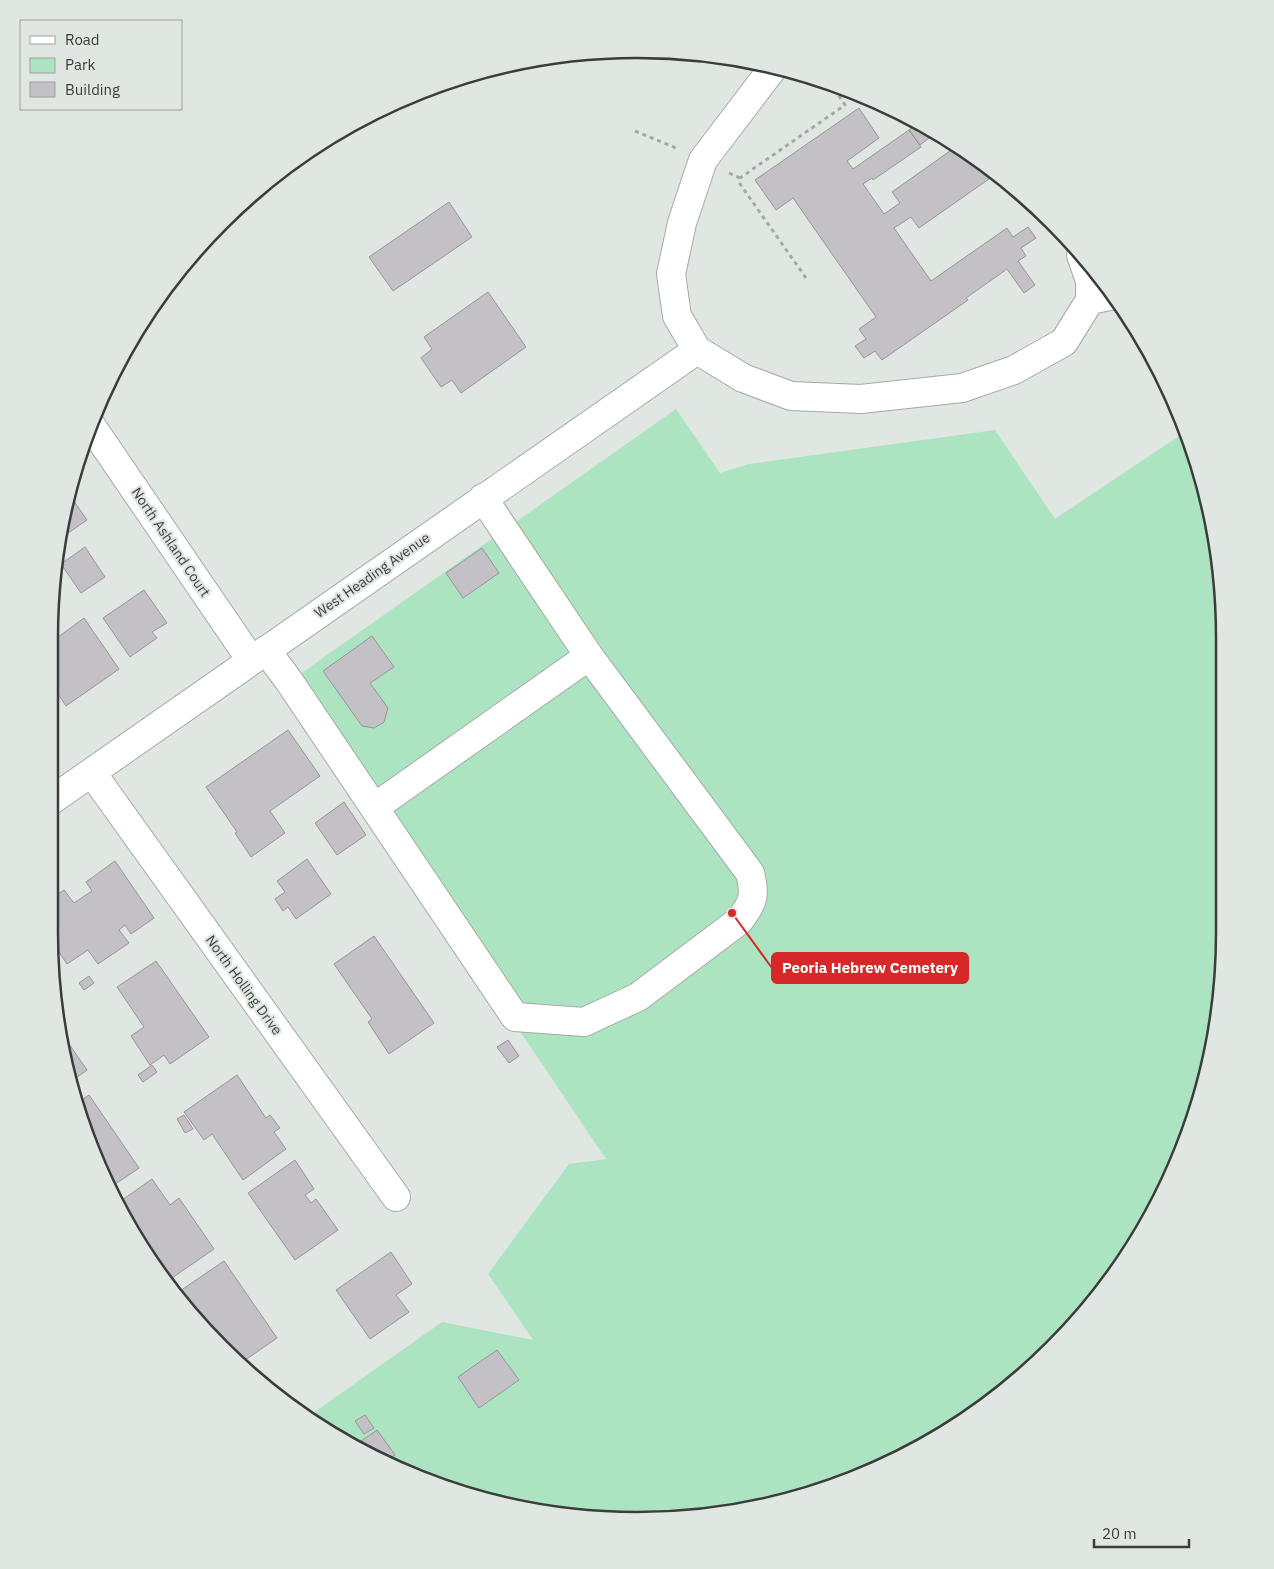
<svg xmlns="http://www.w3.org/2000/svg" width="1274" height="1569" font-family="'IBM Plex Sans',sans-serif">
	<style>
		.green { fill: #ace4c2 }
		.building { fill: #c3c0c6; stroke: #98959a }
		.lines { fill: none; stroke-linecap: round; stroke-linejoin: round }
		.minor-casing { stroke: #a4aaa6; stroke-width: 30 }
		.path { stroke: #a4a9a6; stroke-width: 3; stroke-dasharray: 4 4; stroke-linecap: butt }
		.minor { stroke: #fff; stroke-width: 28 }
		.labels { text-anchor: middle; stroke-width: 4.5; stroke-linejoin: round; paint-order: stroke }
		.street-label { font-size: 14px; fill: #3a3d3b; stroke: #e0e6e2 }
		.rim { fill: none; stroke: #3a3d3b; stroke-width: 2.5 }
		.leader { fill: none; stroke: #d62828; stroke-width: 2 }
		.callout-dot { fill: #d62828; stroke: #e0e6e2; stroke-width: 2 }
		.callout { fill: #d62828; stroke: #d62828; stroke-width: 2 }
		.callout-label { font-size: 15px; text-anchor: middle; font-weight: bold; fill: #fff }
	</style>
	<rect width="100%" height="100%" fill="#e0e6e2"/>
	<!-- green -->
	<path class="green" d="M676,409L720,473L749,464L995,430L1055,519L1185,432L1205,484L1224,599V970L1205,1084L1164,1192L1104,1290L995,1399L897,1459L752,1509L637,1520L484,1500L343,1441L305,1413H313L442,1322L533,1340L488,1274L569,1164L606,1159L286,684Z"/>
	<!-- building -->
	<path class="building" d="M859,108L879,138L847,161L853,169L909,130L921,147L873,180L872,178L863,184L884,214L900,203L892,192L957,146L996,174L919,228L911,217L894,228L931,281L1007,228L1013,237L1028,227L1036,238L1021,248L1026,256L1018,261L1035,285L1024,293L1007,269L966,298L968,300L882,360L875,351L864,358L855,346L866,339L859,329L876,317L793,198L776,210L755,180Z
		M918,122L937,132L920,145L909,130Z
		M449,202L472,237L393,291L369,257Z
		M488,292L526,347L461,393L452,380L441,387L421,358L432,349L424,337Z
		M69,494L87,520L58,540L60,522Z
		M85,547L105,577L81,593L61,564Z
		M482,548L499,573L463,598L446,573Z
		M144,590L167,623L152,632L157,638L130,657L103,618Z
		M84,618L119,669L66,706L50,682V643Z
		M372,636L394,667L370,683L388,708L384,722L374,728L362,726L323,671Z
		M288,730L320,776L270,811L285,833L251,857L235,833L237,832L206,787Z
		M344,802L366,835L337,855L315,823Z
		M307,859L331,894L296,919L288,907L283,911L275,899L285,892L277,881Z
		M115,861L154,918L131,934L125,925L119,930L129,943L98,964L88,950L67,964L50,939L49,900L64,890L74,903L92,891L86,882Z
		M374,936L434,1023L389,1054L368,1022L372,1019L334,964Z
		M156,961L209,1037L170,1064L164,1055L150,1065L131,1036L144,1027L117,987Z
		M89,976L94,983L84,990L79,983Z
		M62,1034L87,1070L69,1083Z
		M508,1040L519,1056L509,1063L497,1047Z
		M152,1065L157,1072L143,1082L138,1075Z
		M237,1075L266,1118L270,1115L280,1128L274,1132L286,1149L243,1180L212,1134L204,1140L184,1112Z
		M89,1095L139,1168L111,1187L77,1103Z
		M184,1115L193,1129L185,1133L177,1119Z
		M295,1160L314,1189L305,1195L311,1203L316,1199L338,1230L295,1260L248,1193Z
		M152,1179L170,1205L179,1198L214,1249L169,1280L127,1226L118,1203Z
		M391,1252L412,1284L396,1295L409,1312L370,1339L336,1290Z
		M224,1261L277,1338L241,1363L221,1348L180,1291Z
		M497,1350L519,1380L479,1408L458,1377Z
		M365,1415L374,1428L364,1434L355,1421Z
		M377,1430L395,1455L387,1460L354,1446Z"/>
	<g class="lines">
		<defs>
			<path id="minor" d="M773,68L703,160L682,223L671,274L677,316L697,350L743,378L791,396L861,399L962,388L1014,370L1064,342L1090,300V281L1081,255
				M1090,300L1114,295
				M90,424L251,660
				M266,650L289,681L515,1017L584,1022L638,997L739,921C753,903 756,896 750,873L589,656L483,498
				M92,773L396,1197
				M49,802L697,350
				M375,807L589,656"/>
		</defs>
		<!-- minor casing -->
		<use href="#minor" class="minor-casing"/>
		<!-- path -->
		<path class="path" d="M635,131L676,148
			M729,173L740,178
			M806,278L740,184V178L845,105L829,81"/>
		<!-- minor -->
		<use href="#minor" class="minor"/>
	</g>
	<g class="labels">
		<!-- street labels -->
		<g class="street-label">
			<text transform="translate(171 542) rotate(56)" y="5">North Ashland Court</text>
			<text transform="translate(372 575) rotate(-35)" y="5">West Heading Avenue</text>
			<text transform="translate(244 985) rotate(54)" y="5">North Holling Drive</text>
		</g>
	</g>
	<!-- crop -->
	<path d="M0 0H1274V1569H0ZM637 58H637A579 579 0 0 1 1216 637V933A579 579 0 0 1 637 1512H637A579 579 0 0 1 58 933V637A579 579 0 0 1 637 58Z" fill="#e0e6e2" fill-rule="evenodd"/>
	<path class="rim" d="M637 58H637A579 579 0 0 1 1216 637V933A579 579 0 0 1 637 1512H637A579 579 0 0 1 58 933V637A579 579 0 0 1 637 58Z"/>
	<!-- callouts -->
	<path class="leader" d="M732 913L772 968"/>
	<circle class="callout-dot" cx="732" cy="913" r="5"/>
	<rect class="callout" x="772" y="953" width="196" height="30" rx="5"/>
	<g class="callout-label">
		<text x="870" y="973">Peoria Hebrew Cemetery</text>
	</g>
	<!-- legend -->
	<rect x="20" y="20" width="162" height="90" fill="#e0e6e2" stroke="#9ea29f"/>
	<rect x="30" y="36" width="25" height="8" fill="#ffffff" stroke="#9ea29f"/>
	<text x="65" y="45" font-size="15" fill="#3a3d3b">Road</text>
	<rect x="30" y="58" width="25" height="15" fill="#ace4c2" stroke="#9ea29f"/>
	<text x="65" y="70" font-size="15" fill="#3a3d3b">Park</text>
	<rect x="30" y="82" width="25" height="15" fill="#c3c0c6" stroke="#9ea29f"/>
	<text x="65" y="95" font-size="15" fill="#3a3d3b">Building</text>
	<!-- scale -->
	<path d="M1094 1539v8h95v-8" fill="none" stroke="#3a3d3b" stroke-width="2.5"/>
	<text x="1102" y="1539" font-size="15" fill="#3a3d3b" stroke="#e0e6e2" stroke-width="4" paint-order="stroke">20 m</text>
</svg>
